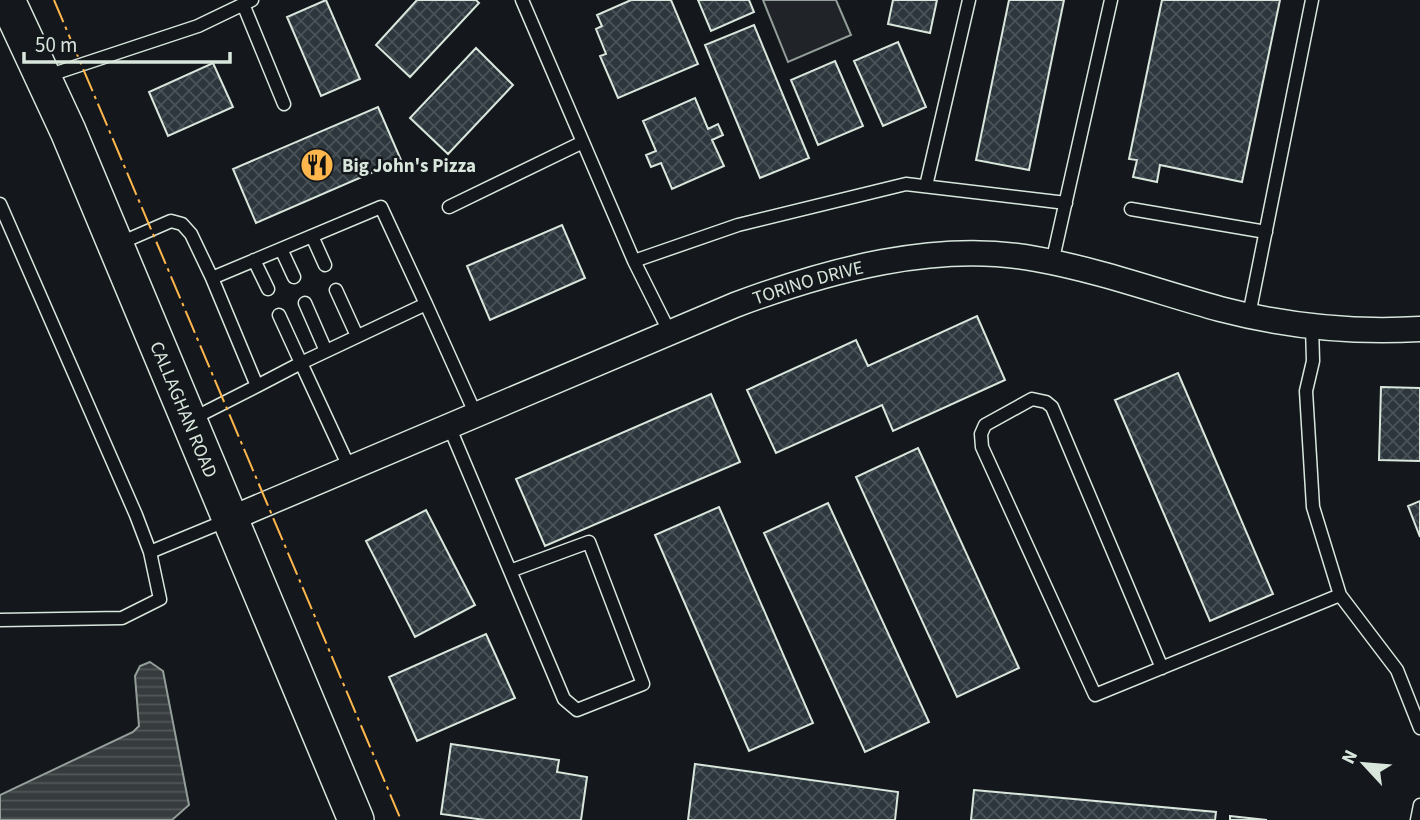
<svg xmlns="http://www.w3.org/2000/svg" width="1420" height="820" font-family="'Source Sans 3',sans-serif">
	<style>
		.park { fill: #202428; stroke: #939e99; stroke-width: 2 }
		.water { fill: url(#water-rules); stroke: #939e99; stroke-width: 2 }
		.building { fill: url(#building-cross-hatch); stroke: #d8e6dc; stroke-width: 2 }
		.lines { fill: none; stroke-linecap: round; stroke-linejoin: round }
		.lane-casing { stroke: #d8e6dc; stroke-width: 15 }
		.street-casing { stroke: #d8e6dc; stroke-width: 27 }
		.secondary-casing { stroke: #d8e6dc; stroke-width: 38 }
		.lane { stroke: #14181c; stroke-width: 12 }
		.street { stroke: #14181c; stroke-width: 24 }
		.secondary { stroke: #14181c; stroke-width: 35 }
		.power { stroke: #ffb74d; stroke-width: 2; stroke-dasharray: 24 5 3.5 5; stroke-linecap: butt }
		.labels { text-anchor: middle; stroke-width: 5; stroke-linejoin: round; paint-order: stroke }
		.poi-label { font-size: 19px; font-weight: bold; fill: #d8e6dc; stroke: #14181c; text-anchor: start }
		.street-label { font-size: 19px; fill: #d8e6dc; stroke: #14181c }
	</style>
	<defs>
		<pattern id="water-rules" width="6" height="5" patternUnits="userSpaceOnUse" patternTransform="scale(1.75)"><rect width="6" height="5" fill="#363b3e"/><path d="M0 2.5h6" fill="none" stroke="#525759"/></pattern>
		<pattern id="building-cross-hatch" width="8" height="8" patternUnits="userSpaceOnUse" patternTransform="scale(1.75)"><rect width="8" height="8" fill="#2c363c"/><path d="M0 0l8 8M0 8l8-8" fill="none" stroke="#4a5358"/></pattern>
	</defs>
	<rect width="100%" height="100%" fill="#14181c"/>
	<!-- park -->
	<path class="park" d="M763,0H836L851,35L788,62Z"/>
	<!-- water -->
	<path class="water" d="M150,662L163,671L189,805L172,820H0V795L133,732L139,726L135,676L140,666Z"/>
	<!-- building -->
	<path class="building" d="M326,0L360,79L321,96L287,17Z
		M417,0H476L479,3L410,77L376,45Z
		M631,0H671L698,64L618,98L600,56L606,54L596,29L602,26L597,15Z
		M698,0H749L754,12L711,31Z
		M893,0H937L930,33L888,24Z
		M1009,0H1064L1029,170L976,160Z
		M1162,0H1280L1242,182L1160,165L1157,182L1133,177L1137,160L1129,159Z
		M754,25L809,158L760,178L705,45Z
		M898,42L926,107L883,126L854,61Z
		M476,48L513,85L448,154L410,118Z
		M835,61L863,126L818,145L791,80Z
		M213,63L233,107L168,136L149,92Z
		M695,98L708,129L718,124L723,135L712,140L724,166L672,189L661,163L651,167L646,155L656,151L643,121Z
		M378,107L401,160L256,223L233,169Z
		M562,225L585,278L490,320L467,266Z
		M977,316L1005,380L893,431L882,405L776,453L747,390L856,340L868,366Z
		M1178,373L1273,594L1210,621L1115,400Z
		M1381,387L1420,388V461L1379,460Z
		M711,394L740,462L545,546L516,479Z
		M918,448L1019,668L957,697L856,477Z
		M1420,501V537L1408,506Z
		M828,503L929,722L865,752L764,533Z
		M719,507L813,723L749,751L655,535Z
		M426,510L475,605L415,637L366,541Z
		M486,634L515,698L417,741L389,677Z
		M451,744L559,760L557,772L587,777L581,820H485L441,814Z
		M695,764L898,792L895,820H688Z
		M974,790L1216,812L1215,820H971Z
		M1230,816L1267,820H1230Z"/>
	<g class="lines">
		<defs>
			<path id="lane" d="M522,0L634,261
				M243,4L284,104
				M44,77L198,26L252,0
				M926,186L969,0
				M0,204L136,515L150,552L230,519
				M449,207L583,142
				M1131,209L1266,232
				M312,236L325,265
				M118,244L171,221L182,224L191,234L212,278L257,386L192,419
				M281,249L294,277
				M254,260L268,289
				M1052,263L1111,0
				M212,278L381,207L426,304
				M336,290L357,336
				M305,303L326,351
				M1249,315L1312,0
				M670,333L634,261L738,225L906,184L1066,203
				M257,386L301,363L279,315
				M449,426L564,699L577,710L643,684L589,542L510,571
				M350,469L301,363L426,304L476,415
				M1340,595L1397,670L1420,728
				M0,620L122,618L160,599L150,552
				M1162,668L1052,407L1046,402L1032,399L985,425L981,434L982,447L1095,695L1340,595L1313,507L1306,391L1313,361L1312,326
				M1417,820L1420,805"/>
			<g id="street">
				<path id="s1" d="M230,519L735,305C826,271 937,240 1036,259C1098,270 1159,292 1220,309C1285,326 1353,333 1420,329"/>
			</g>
			<g id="secondary">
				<path id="s2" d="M7,0L68,131L356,820"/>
			</g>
		</defs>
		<!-- lane casing -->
		<use href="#lane" class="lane-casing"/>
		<!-- street casing -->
		<use href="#street" class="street-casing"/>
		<!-- secondary casing -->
		<use href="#secondary" class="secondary-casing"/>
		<!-- lane -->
		<use href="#lane" class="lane"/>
		<!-- street -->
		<use href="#street" class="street"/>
		<!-- secondary -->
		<use href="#secondary" class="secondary"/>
		<!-- power -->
		<path class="power" d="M54,0L401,820"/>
	</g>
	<!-- icons -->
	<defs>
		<symbol id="restaurant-disc" viewBox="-11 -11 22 22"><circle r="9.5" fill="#ffb74d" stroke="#14181c"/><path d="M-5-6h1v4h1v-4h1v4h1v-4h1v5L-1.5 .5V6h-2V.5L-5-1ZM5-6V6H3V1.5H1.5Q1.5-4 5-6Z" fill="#111"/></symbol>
	</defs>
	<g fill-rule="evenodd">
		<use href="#restaurant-disc" x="298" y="146" width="38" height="38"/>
	</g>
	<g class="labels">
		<!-- poi labels -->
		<g class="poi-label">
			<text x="342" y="172">Big John's Pizza</text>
		</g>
		<!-- street labels -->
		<g class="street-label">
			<text dy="7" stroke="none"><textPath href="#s1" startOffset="625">TORINO DRIVE</textPath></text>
			<text dy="7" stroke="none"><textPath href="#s2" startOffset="446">CALLAGHAN ROAD</textPath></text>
		</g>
	</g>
	<!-- north arrow -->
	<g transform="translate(1364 764) rotate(296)" stroke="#14181c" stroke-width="5" paint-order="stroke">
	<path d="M0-5L12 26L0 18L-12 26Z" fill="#d8e6dc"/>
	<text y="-10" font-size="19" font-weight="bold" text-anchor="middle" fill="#d8e6dc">N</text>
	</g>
	<!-- scale -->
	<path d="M24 52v10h206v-10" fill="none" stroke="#d8e6dc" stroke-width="3.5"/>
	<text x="35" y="52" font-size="21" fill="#d8e6dc" stroke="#14181c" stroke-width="5" paint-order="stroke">50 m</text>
</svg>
